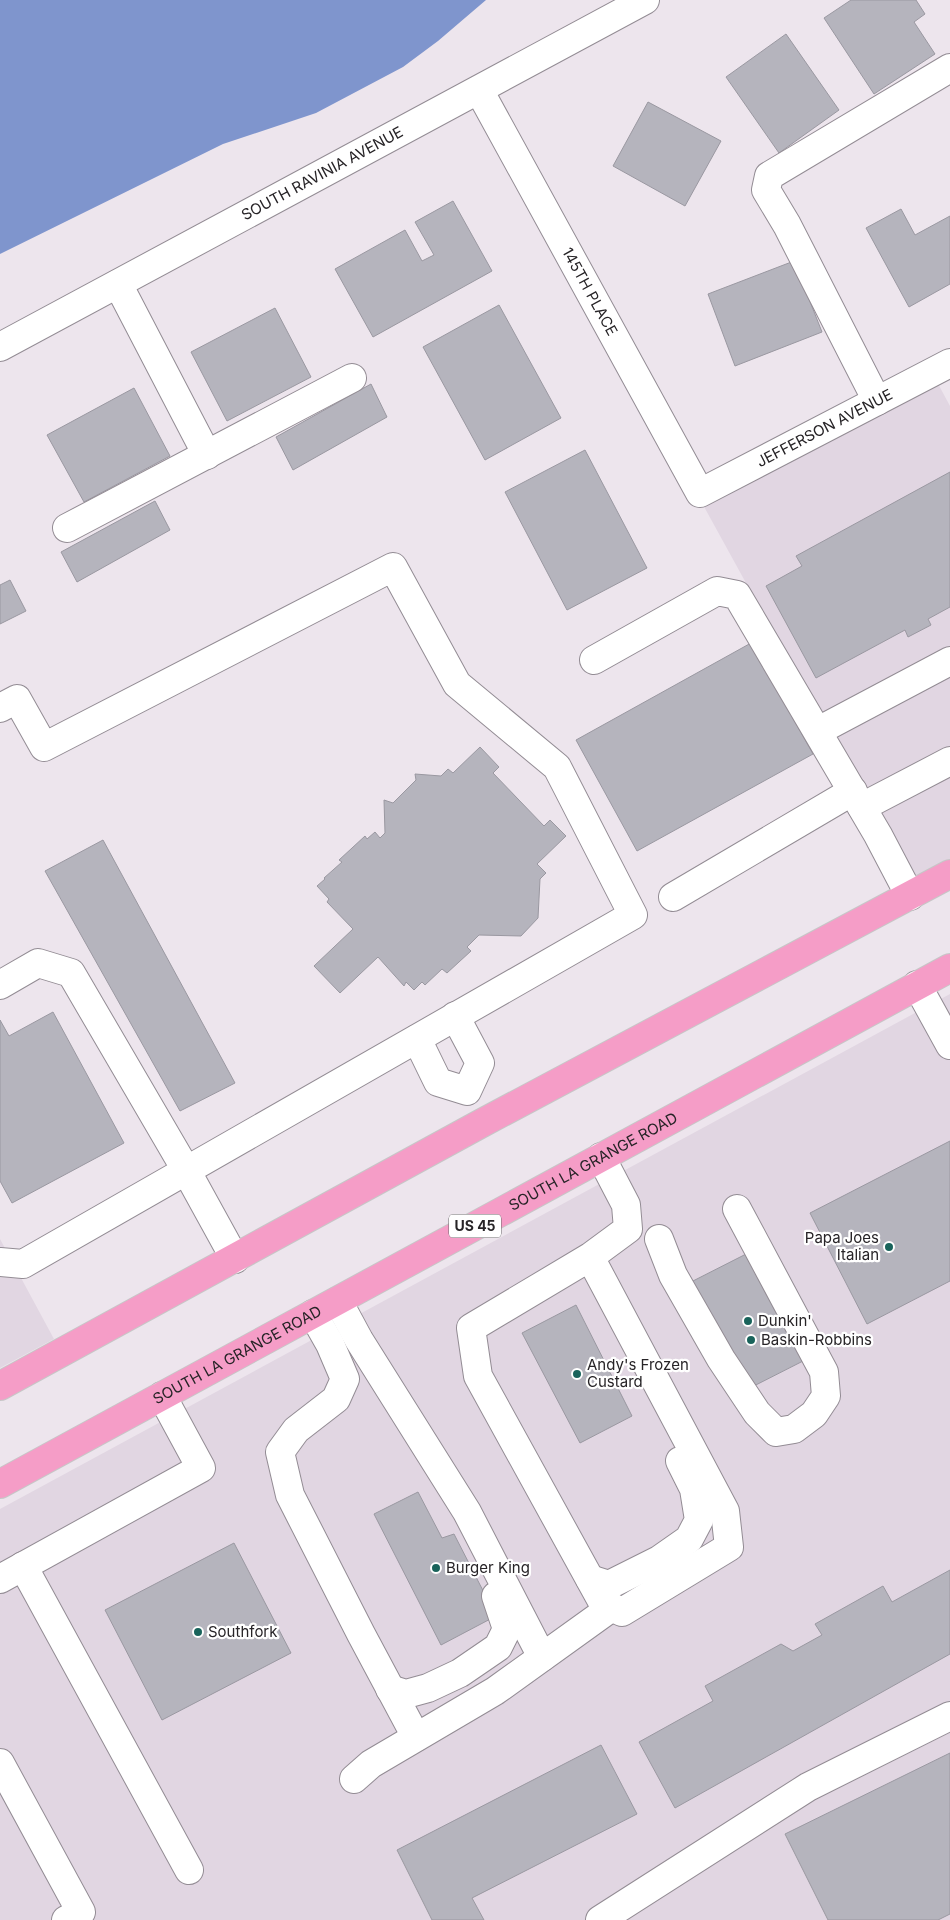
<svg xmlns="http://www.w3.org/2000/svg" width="950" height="1920" font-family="Inter,sans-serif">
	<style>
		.built { fill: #e1d6e2 }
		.water { fill: #7f95cd }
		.building { fill: #b5b4bd; stroke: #9a98a1 }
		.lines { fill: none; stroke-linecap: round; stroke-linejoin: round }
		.minor-casing { stroke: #938c94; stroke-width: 30 }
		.highway-casing { stroke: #c7c6c7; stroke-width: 30 }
		.minor { stroke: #fff; stroke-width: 28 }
		.highway { stroke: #f59dc7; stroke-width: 28 }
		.poi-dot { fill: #19635b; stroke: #fff; stroke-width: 2 }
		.labels { text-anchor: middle; stroke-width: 4.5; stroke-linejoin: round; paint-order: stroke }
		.shield { fill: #fff; stroke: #686668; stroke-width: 1 }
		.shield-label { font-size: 14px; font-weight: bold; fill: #272427 }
		.street-label { font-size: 15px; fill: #272427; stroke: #fff }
		.poi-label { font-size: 15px; fill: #272427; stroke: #fff; text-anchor: start }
	</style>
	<rect width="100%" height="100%" fill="#ede5ed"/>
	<!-- built -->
	<path class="built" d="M936,380L950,406V868L913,887L702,503Z
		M950,994V1920H0V1509Z
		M0,1239L54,1339L0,1368Z"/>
	<!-- water -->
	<path class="water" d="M0,0H486L438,41L403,67L316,113L223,144L0,254Z"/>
	<!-- building -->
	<path class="building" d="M851,0H916L925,14L914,22L935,54L874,94L824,18Z
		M786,34L839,110L779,153L726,77Z
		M648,102L721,141L685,206L613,166Z
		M453,201L492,271L373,337L335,269L405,230L422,261L434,255L415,222Z
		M901,209L915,235L950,216V284L909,307L866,228Z
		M794,261L822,332L735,366L708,294Z
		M499,305L561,418L485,460L423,347Z
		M275,308L311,377L227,421L191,352Z
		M371,384L387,417L293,470L276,437Z
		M134,388L170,456L84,502L47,435Z
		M585,450L647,568L567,610L505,492Z
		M950,472V607L928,619L931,625L908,637L905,630L816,678L766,586L802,566L796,556Z
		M155,501L170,530L77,582L61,552Z
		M10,580L26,611L0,624V585Z
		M751,643L813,754L637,851L576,740Z
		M480,747L499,767L493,773L544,826L550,820L566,836L537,864L546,873L540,879L538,918L521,936L479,935L467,947L471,951L447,973L442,969L425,985L422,982L414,990L406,982L404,986L378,957L340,993L314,966L353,929L327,902L329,899L317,886L325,879L324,878L342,862L339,860L365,836L367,839L375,832L380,838L385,833L384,800L393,803L416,780L415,774L441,776L448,769L453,773Z
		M103,840L235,1083L180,1111L45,871Z
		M53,1012L124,1143L12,1203L0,1181V1020L9,1036Z
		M950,1141V1281L867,1324L810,1213Z
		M752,1251L807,1359L744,1391L689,1283Z
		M576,1305L632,1416L580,1443L522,1333Z
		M418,1492L442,1538L454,1534L496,1616L441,1645L374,1514Z
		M234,1543L291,1653L162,1720L105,1610Z
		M950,1570V1654L675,1808L639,1742L713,1701L705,1686L781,1644L793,1651L822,1635L815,1624L883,1586L892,1602Z
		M601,1745L637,1814L472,1898L484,1920H432L397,1850Z
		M950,1753V1914L938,1920H828L785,1834Z"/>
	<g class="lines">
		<defs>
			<g id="minor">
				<path id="s1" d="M479,90L700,493L950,363"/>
				<path d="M118,284L207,455"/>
				<path id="s2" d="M0,347L645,0"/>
				<path d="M877,401L787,225L766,190L769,176L950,68"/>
				<path d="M67,528L352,378"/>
				<path d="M594,660L717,591L737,595L878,835L910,896"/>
				<path d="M0,708L17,699L44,747L393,567L457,684L557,767L633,915L23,1264L0,1262"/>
				<path d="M818,731L950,661"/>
				<path d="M862,807L950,761"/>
				<path d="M673,897L853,791"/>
				<path d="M0,985L38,963L71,973L186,1170L235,1259"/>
				<path d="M917,985L950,1045"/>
				<path d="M417,1039L438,1082L467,1091L480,1063L455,1016"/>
				<path d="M659,1239L673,1275L721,1359L757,1413L776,1432L794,1429L814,1414L826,1396L824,1372L737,1209"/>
				<path d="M590,1257L725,1511L729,1547L622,1612L603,1603L478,1376L471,1328L590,1257L628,1229L626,1205L601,1157"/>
				<path d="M338,1301L359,1340L467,1512L542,1657"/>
				<path d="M313,1314L330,1344L345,1379L336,1399L296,1430L280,1452L290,1495L361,1634L416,1737"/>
				<path d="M23,1566L189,1870"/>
				<path d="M0,1579L201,1468L162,1396"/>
				<path d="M590,1579L609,1585L659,1560L689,1539L699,1520L694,1489L680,1461"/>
				<path d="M390,1689L406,1694L428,1688L460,1673L498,1647L507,1629L496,1596"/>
				<path d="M0,1763L81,1912L66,1920"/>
				<path d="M354,1779L371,1764L495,1691L612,1607"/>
				<path d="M600,1920L808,1787L950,1716"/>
			</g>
			<g id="highway">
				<path d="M0,1386L482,1123L950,874"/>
				<path id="s3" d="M0,1484L950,968"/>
			</g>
		</defs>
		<!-- minor casing -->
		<use href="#minor" class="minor-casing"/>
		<!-- highway casing -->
		<use href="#highway" class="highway-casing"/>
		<!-- minor -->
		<use href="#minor" class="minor"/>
		<!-- highway -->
		<use href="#highway" class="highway"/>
	</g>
	<!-- markers -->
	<g class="poi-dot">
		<circle cx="889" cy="1247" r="5"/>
		<circle cx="748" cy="1321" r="5"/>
		<circle cx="751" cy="1340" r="5"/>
		<circle cx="577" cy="1374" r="5"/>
		<circle cx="436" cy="1568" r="5"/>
		<circle cx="198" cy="1632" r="5"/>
	</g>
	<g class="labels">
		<!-- shield labels -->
		<rect class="shield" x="449" y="1214.5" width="52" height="23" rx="4"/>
		<g class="shield-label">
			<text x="475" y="1231">US 45</text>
		</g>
		<!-- street labels -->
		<g class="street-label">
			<text dy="5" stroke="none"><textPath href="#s2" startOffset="366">SOUTH RAVINIA AVENUE</textPath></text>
			<text dy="5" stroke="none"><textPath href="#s1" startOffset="230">145TH PLACE</textPath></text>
			<text dy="5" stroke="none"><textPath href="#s1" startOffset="600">JEFFERSON AVENUE</textPath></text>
			<text dy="5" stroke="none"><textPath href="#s3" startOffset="675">SOUTH LA GRANGE ROAD</textPath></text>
			<text dy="5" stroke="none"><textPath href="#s3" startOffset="270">SOUTH LA GRANGE ROAD</textPath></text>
		</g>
		<!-- poi labels -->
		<g class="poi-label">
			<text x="879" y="1243" text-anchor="end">Papa Joes<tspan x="879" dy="17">Italian</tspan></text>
			<text x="758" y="1326">Dunkin'</text>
			<text x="761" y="1345">Baskin-Robbins</text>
			<text x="587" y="1370">Andy's Frozen<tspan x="587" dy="17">Custard</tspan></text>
			<text x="446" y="1573">Burger King</text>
			<text x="208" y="1637">Southfork</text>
		</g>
	</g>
</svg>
